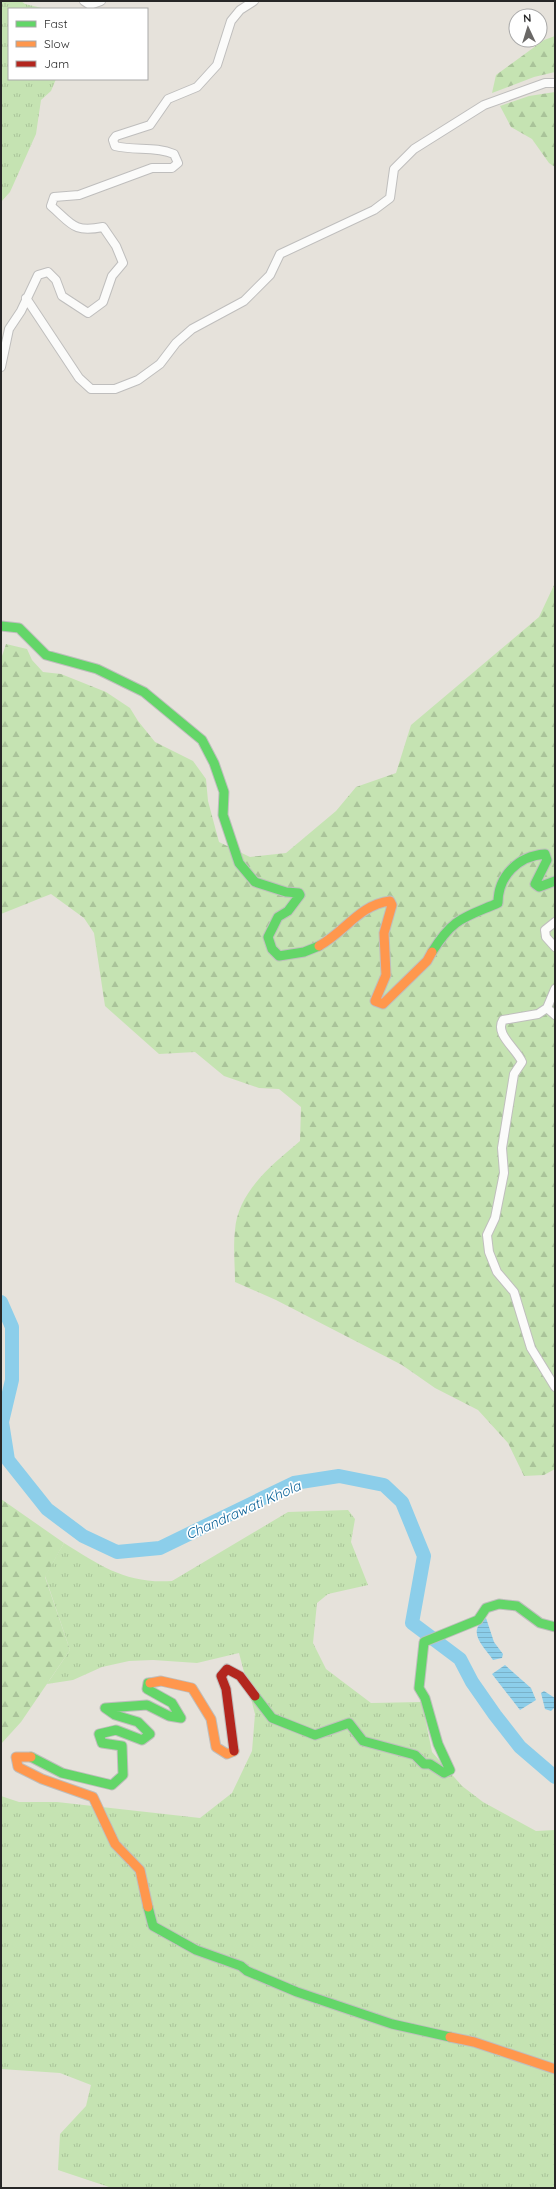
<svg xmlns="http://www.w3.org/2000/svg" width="556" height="2189" font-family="Quicksand,sans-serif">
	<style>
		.grass { fill: url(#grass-tufts) }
		.forest { fill: url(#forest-firs) }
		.water { fill: url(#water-rules) }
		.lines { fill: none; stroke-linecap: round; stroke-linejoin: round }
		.river { stroke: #8cceea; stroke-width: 14 }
		.street-casing { stroke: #bfbebd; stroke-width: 10 }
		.fast-casing { stroke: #bfbebd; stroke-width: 11 }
		.slow-casing { stroke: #bfbebd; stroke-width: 11 }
		.jam-casing { stroke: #bfbebd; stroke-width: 11 }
		.street { stroke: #fbfbfa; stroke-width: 8 }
		.fast { stroke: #63d668; stroke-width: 9 }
		.slow { stroke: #ff974d; stroke-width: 9 }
		.jam { stroke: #b3261e; stroke-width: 9 }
		.labels { text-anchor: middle; stroke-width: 3.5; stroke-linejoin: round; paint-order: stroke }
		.water-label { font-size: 14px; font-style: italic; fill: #0a6197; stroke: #fff }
	</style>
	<defs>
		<pattern id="grass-tufts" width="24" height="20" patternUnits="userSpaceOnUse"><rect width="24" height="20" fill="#c5e3b2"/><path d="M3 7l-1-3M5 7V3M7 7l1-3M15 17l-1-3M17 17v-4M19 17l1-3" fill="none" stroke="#a9c399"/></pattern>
		<pattern id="forest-firs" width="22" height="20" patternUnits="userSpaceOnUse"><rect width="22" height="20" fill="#c5e3b2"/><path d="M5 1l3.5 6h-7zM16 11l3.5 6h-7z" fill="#a9c399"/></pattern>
		<pattern id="water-rules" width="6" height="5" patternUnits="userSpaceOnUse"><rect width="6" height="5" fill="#8cceea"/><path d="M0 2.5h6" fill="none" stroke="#79b1c9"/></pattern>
	</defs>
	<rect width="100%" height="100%" fill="#e6e2db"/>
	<!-- grass -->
	<path class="grass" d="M1,1H21L25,4L46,9H9V79H56L51,91L41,100L36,134L10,192L1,202Z
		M348,1510L355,1519L351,1542L368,1585L328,1594L317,1603L313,1643L326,1669L371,1703L422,1702L432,1752L462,1786L483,1802L536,1831L555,1830V2188H112L58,2170L60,2134L86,2106L91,2085L60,2073L1,2069V1796L19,1802H57L200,1818L232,1793L252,1751L255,1714L239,1653L197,1663L153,1660L129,1661L102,1667L73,1680L47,1684L70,1650L45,1576L64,1543C101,1566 126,1584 172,1581L288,1512Z"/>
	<!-- forest -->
	<path class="forest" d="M555,36V72L534,77L492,93L496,75L544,40Z
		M555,92V167L549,163L532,139L511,127L500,106L529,96Z
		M555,583V1469L544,1475L524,1476L508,1443L478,1410L435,1388L402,1365L276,1300L235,1282C235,1265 233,1247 235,1230C238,1191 273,1164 300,1141L301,1107L279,1089L259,1088L224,1076L195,1052L159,1054L105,1006L94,933L84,918L51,894L1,914V659L6,644L27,649L32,660L43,672L61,674L106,692L130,708L138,721L155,742L193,761L206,779L208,801L219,842L250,857L286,853L336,811L356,787L396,773L411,725L539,617Z
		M1,1499L64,1543L45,1577L70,1650L21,1722L1,1744Z"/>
	<!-- water -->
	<path class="water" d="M486,1618L494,1642L503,1654L502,1658L493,1660C483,1645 466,1632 486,1618Z
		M505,1665L531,1688L536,1700L520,1710L492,1674Z
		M544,1691L555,1698V1707L551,1711L545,1709L541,1693Z"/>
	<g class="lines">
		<!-- river -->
		<path class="river" d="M1,1302L12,1327V1380L2,1422L8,1460L47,1509L83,1536L117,1552L160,1548L294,1483L339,1476L384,1485L402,1502L424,1556L412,1623L460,1659L472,1682L495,1715L520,1747L555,1777"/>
		<defs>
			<path id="street" d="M84,1L90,5L101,1
				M26,298L79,378L91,389H115L138,380L160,364L176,343L192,329L244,301L270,275L280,254L374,210L390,198L394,169L414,149L484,105L545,83H555
				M1,367L9,329L21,311L38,275L48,272L56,280L62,296L88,313L103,302L112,276L123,263L116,246L103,227C73,233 72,224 51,206L54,197L79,195L152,168H172L178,163L174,154C155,146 135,151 115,146L113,140L116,136L150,125L168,99L197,87L217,65L231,21L240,10L254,1
				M555,922L545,930L546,937L555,947
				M555,989L547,1008L538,1014L503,1020C494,1034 517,1049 522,1062L514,1074L502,1148L504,1173L495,1218L487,1235L489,1252L497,1272L514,1292L531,1348L555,1387
				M547,1008L555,1015"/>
			<path id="fast" d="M1,626L19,628L46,655L97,669L144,692L202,740L214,763L224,792L223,815L239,863L255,882L286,892L299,893L300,895L288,911L278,917L268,937L272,949L279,956L304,952L319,946
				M432,952C453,918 463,918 498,903C498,876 518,856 545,854L547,860L535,884L539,887L555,881
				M255,1696L272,1718L315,1735L349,1723L363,1741L415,1755L424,1764H430L444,1773L450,1770L438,1744L425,1698L419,1688L424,1642L478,1620L486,1608L499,1604L517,1606L540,1623L555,1627
				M31,1757L62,1773L112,1785L123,1775L122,1746L102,1743L99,1734L116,1730L142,1740L150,1734L138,1722L115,1715L105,1708L147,1705L169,1716L181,1718L172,1703L147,1689L148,1683H150
				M148,1907L153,1926L196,1950L241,1966L247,1971L297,1992L392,2024L450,2037"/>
			<path id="slow" d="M319,946C346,931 359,905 390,901L392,905L384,933L386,975L375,1001L383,1004L427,961L432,952
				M150,1683L161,1681L192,1688L211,1719L216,1747L227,1754L234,1751
				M31,1757H16L18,1767L42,1779L93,1797L115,1844L140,1870L148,1907
				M450,2037L474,2042L555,2069"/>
			<path id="jam" d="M234,1751L226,1689L221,1676L227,1669L240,1676L255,1696"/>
		</defs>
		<!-- street casing -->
		<use href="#street" class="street-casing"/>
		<!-- fast casing -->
		<use href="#fast" class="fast-casing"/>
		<!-- slow casing -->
		<use href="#slow" class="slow-casing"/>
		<!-- jam casing -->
		<use href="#jam" class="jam-casing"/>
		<!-- street -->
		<use href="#street" class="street"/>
		<!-- fast -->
		<use href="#fast" class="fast"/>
		<!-- slow -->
		<use href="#slow" class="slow"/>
		<!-- jam -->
		<use href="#jam" class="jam"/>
	</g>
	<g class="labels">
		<!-- water labels -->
		<g class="water-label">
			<text transform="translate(243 1510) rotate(-24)" y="5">Chandrawati Khola</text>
		</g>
	</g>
	<!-- border -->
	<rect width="556" height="2189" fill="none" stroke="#272727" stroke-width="4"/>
	<!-- legend -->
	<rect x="8" y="8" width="140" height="72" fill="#ffffff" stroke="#a9a9a9"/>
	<rect x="16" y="21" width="20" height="6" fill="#63d668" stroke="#a9a9a9"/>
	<text x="44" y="28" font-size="12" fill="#272727">Fast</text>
	<rect x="16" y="41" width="20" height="6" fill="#ff974d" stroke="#a9a9a9"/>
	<text x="44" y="48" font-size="12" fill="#272727">Slow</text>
	<rect x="16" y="61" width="20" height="6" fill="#b3261e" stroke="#a9a9a9"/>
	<text x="44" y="68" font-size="12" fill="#272727">Jam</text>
	<!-- north arrow -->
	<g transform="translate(528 28) rotate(356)"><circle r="19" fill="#ffffff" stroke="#a9a9a9"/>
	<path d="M0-3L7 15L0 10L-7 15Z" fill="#6a6866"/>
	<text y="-6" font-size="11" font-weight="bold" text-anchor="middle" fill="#272727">N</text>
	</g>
</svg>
